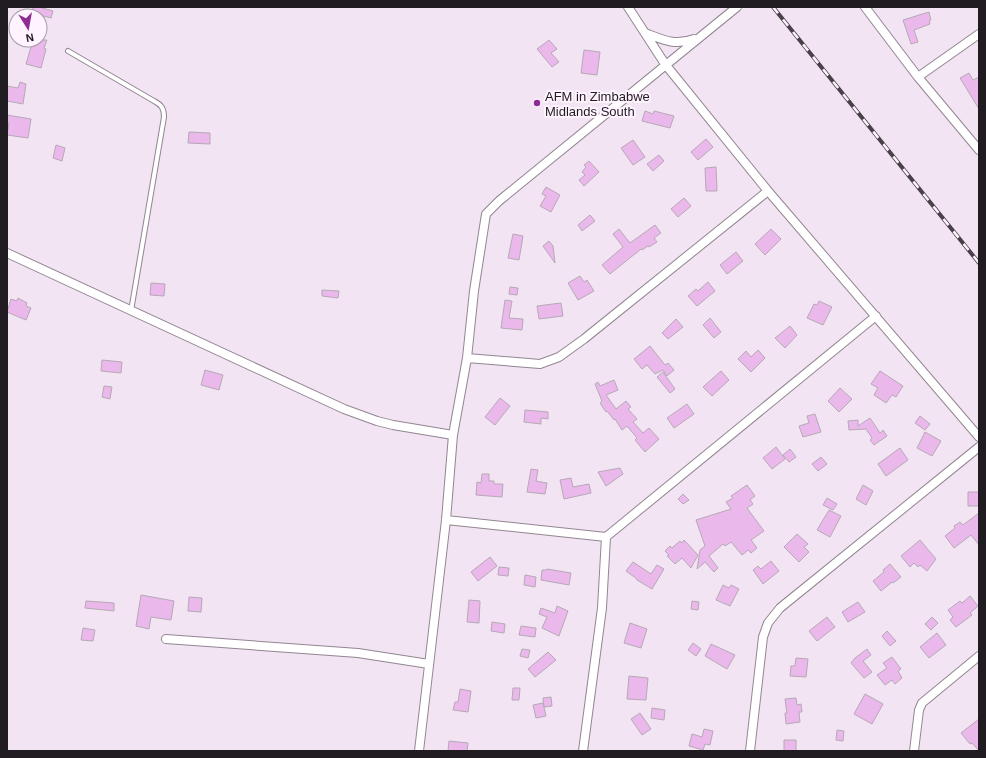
<svg xmlns="http://www.w3.org/2000/svg" width="986" height="758" font-family="Helvetica,sans-serif">
	<style>
		.building { fill: #eab8eb; stroke: #b6a9b6 }
		.lines { fill: none; stroke-linecap: round; stroke-linejoin: round }
		.lane-casing { stroke: #928692; stroke-width: 6 }
		.street-casing { stroke: #928692; stroke-width: 10 }
		.lane { stroke: #fff; stroke-width: 4 }
		.street { stroke: #fff; stroke-width: 8 }
		.rail-casing { stroke: #484148; stroke-width: 4 }
		.rail { stroke: #fef3fe; stroke-width: 2.5; stroke-dasharray: 8; stroke-linecap: butt }
		.poi-dot { fill: #8e2c93; stroke: #fef3fe; stroke-width: 1.5 }
		.labels { text-anchor: middle; stroke-width: 4; stroke-linejoin: round; paint-order: stroke }
		.poi-label { font-size: 13px; fill: #211c21; stroke: #fef3fe; text-anchor: start }
	</style>
	<rect width="100%" height="100%" fill="#f2e4f2"/>
	<!-- building -->
	<path class="building" d="M33,7H39L53,11L51,18L32,13Z
		M929,12L931,20L929,21L930,24L914,30L918,42L911,44L903,20Z
		M33,40H47L44,48L46,49L41,68L26,64Z
		M549,40L557,49L551,53L559,62L552,67L537,49Z
		M584,50L600,52L597,75L581,73Z
		M969,73L973,80L979,77V109L960,78Z
		M20,82L26,84L23,104L7,101V86L18,88Z
		M645,111L653,114L654,111L674,116L670,128L642,121Z
		M7,115L31,119L28,138L7,135L9,123L7,122Z
		M189,132L210,133V144L188,143Z
		M706,139L713,147L698,160L691,152Z
		M633,140L645,157L633,165L621,148Z
		M56,145L65,148L62,161L53,158Z
		M659,155L664,161L653,171L647,164Z
		M589,161L599,172L584,186L579,180L585,175L582,172L586,167L584,165Z
		M716,167L717,191H706L705,168Z
		M546,187L560,195L551,212L540,206L546,196L542,194Z
		M684,198L691,206L678,217L671,209Z
		M590,215L595,221L582,231L578,225Z
		M655,225L661,233L654,238L657,242L649,247L648,246L642,250L641,249L610,274L602,265L623,247L613,234L619,229L630,243Z
		M771,229L781,239L765,255L755,244Z
		M513,234L523,236L519,260L508,258Z
		M549,241L553,246L555,263L543,246Z
		M736,252L743,261L727,274L720,265Z
		M580,276L584,282L587,280L594,291L578,300L568,283Z
		M708,282L715,291L697,306L688,296L696,289L698,291Z
		M151,283L165,284L164,296L150,295Z
		M510,287L518,288L517,295L509,294Z
		M322,290L339,291L338,298L322,296Z
		M18,298L27,303L26,306L31,308L26,320L7,312L11,299L17,301Z
		M505,300L512,301L509,318L523,319L522,330L501,328Z
		M819,301L832,307L823,325L807,318L814,304L817,305Z
		M561,303L563,316L539,319L537,306Z
		M710,318L721,332L714,338L703,325Z
		M676,319L683,327L668,339L662,333Z
		M790,326L797,335L785,348L775,338Z
		M650,346L665,365L668,363L674,370L667,376L663,370L655,374L647,365L642,369L634,359Z
		M758,350L765,358L751,372L738,359L746,351L751,357Z
		M102,360L122,362L121,373L101,371Z
		M205,370L223,375L219,390L201,385Z
		M721,371L729,380L712,396L703,387Z
		M880,371L903,386L896,397L892,395L886,403L874,395L878,388L871,384Z
		M663,372L675,389L670,393L657,377Z
		M614,380L618,390L606,395L616,409L626,401L631,407L628,409L637,419L633,422L643,433L649,428L659,439L645,452L635,440L637,438L627,426L622,430L615,419L614,420L607,411L606,412L600,403L602,401L595,384L598,382L600,386Z
		M104,386L112,387L110,399L102,397Z
		M840,388L852,399L839,412L828,401Z
		M500,398L510,406L495,425L485,417Z
		M687,404L694,414L674,428L667,418Z
		M525,410L548,412V419L541,418V424L524,422Z
		M815,414L821,432L803,437L799,426L809,423L807,416Z
		M920,416L930,424L925,430L915,423Z
		M870,418L880,433L883,430L887,436L874,445L870,440L872,438L866,429L849,430L848,421L858,420V426Z
		M925,432L941,441L932,456L917,448Z
		M776,447L785,459L772,469L763,458Z
		M900,448L908,460L886,476L878,464Z
		M790,449L796,457L789,462L783,455Z
		M821,457L827,464L818,471L812,464Z
		M620,468L623,474L606,486L598,472Z
		M531,469L538,470L536,481L547,483L545,494L527,492Z
		M482,474H489V481H494V484H503L502,497L476,495L477,482L481,483Z
		M571,478L573,487L589,484L591,493L564,499L560,480Z
		M747,485L755,496L750,500L753,504L747,508L764,531L751,540L757,548L751,553L748,550L742,555L731,542L725,546L723,544L709,556L718,568L714,572L705,562L697,569L700,550L705,546L696,520L731,509L726,502L733,498L731,496Z
		M863,485L873,491L866,505L856,499Z
		M968,492H979V506H968Z
		M683,494L689,500L683,504L678,499Z
		M827,498L837,504L833,510L823,505Z
		M829,510L841,516L830,537L817,530Z
		M979,513V545L971,535L954,548L945,536L955,528L954,526L960,522L963,525Z
		M797,534L808,544L804,547L809,552L799,562L784,547Z
		M684,540L698,555L691,568L682,558L675,564L667,556L669,555L665,551L670,546L672,548L680,541L682,543Z
		M920,540L936,559L927,571L920,565L918,567L914,563L910,567L901,556Z
		M490,557L497,566L478,581L471,572Z
		M771,561L779,571L763,584L753,570L758,566L761,569Z
		M633,562L651,574L657,565L664,569L652,589L637,580V579L626,571Z
		M890,564L901,577L893,583L892,582L881,591L873,581L884,572L883,570Z
		M499,567L509,568L508,576L498,575Z
		M547,569L571,573L569,585L541,580L542,570H546Z
		M525,575L536,577L535,587L524,585Z
		M723,585L729,588L731,585L739,589L730,606L716,600Z
		M141,595L174,601L171,620L151,617L149,629L136,626Z
		M970,596L978,606L970,613L972,615L956,627L950,620L953,617L948,610L960,601L962,603Z
		M189,597L202,598L201,612L188,611Z
		M469,600L480,601L479,623L467,622Z
		M86,601L114,603V611L85,608Z
		M692,601L699,602L698,610L691,609Z
		M858,602L865,612L848,622L842,612Z
		M557,606L568,611L559,636L542,628L547,617L539,614L541,608L555,613Z
		M827,617L835,627L817,641L809,631Z
		M932,617L938,623L931,630L925,624Z
		M492,622L505,624L504,633L491,631Z
		M630,623L647,629L641,648L624,643Z
		M521,626L536,628L535,637L519,635Z
		M83,628L95,630L93,641L81,640Z
		M887,631L896,641L890,646L882,636Z
		M937,633L946,645L929,658L920,647Z
		M693,643L701,649L696,656L688,650Z
		M711,644L735,655L727,669L705,656Z
		M522,649L530,650L528,658L520,656Z
		M867,649L871,655L863,661L872,672L864,678L851,663L855,658Z
		M548,652L556,660L535,677L528,669Z
		M892,657L901,669L898,671L902,678L895,684L892,680L885,685L877,675L887,668L883,663Z
		M796,658L808,659L806,677L790,676L791,666H795Z
		M629,676L648,678L646,700L627,699Z
		M513,688H520L519,700H512Z
		M460,689L471,691L468,712L453,710L455,702H458Z
		M865,694L883,704L872,724L854,714Z
		M551,697L552,706L544,707L543,698Z
		M796,698L797,705L801,704L802,712H799L800,722L786,724L785,713H787L785,699Z
		M543,703L546,716L536,718L533,705Z
		M652,708L665,710L664,720L651,718Z
		M640,713L651,729L642,735L631,719Z
		M979,719V751L972,743L970,744L961,733Z
		M704,729L713,731L710,745L705,744L703,750L689,746L692,734L702,737Z
		M837,730L844,731L843,741L836,740Z
		M784,740H796V751H784Z
		M449,741L468,743L467,751H448Z"/>
	<g class="lines">
		<defs>
			<path id="lane" d="M68,51L154,101C162,105 164,109 164,117L131,311"/>
			<path id="street" d="M628,7L665,64L768,191L979,437
				M865,7L918,77L979,150
				M645,33C664,40 675,46 694,39
				M918,77L979,34
				M7,253L344,409L377,421L393,425L453,435
				M467,358L540,364L559,357L584,339L768,191
				M446,520L606,537
				M166,639L358,653L429,664
				M419,751L446,520L453,435L467,358L474,291L486,214L499,201L737,7
				M583,751L602,608L606,537L876,316
				M750,751L763,637L768,623L780,608L979,447
				M914,751L919,710L922,703L979,656"/>
		</defs>
		<!-- lane casing -->
		<use href="#lane" class="lane-casing"/>
		<!-- street casing -->
		<use href="#street" class="street-casing"/>
		<!-- lane -->
		<use href="#lane" class="lane"/>
		<!-- street -->
		<use href="#street" class="street"/>
		<defs>
			<path id="rail" d="M773,7L979,263"/>
		</defs>
		<!-- rail casing -->
		<use href="#rail" class="rail-casing"/>
		<!-- rail -->
		<use href="#rail" class="rail"/>
	</g>
	<!-- markers -->
	<circle class="poi-dot" cx="537" cy="103" r="4"/>
	<g class="labels">
		<!-- poi labels -->
		<g class="poi-label">
			<text x="545" y="101">AFM in Zimbabwe<tspan x="545" dy="15">Midlands South</tspan></text>
		</g>
	</g>
	<!-- border -->
	<rect width="986" height="758" fill="none" stroke="#211c21" stroke-width="16"/>
	<!-- north arrow -->
	<g transform="translate(28 28) rotate(169)"><circle r="19" fill="#fef3fe" stroke="#a69da6"/>
	<path d="M0-3L7 15L0 10L-7 15Z" fill="#8e2c93"/>
	<text y="-6" font-size="11" font-weight="bold" text-anchor="middle" fill="#211c21">N</text>
	</g>
</svg>
